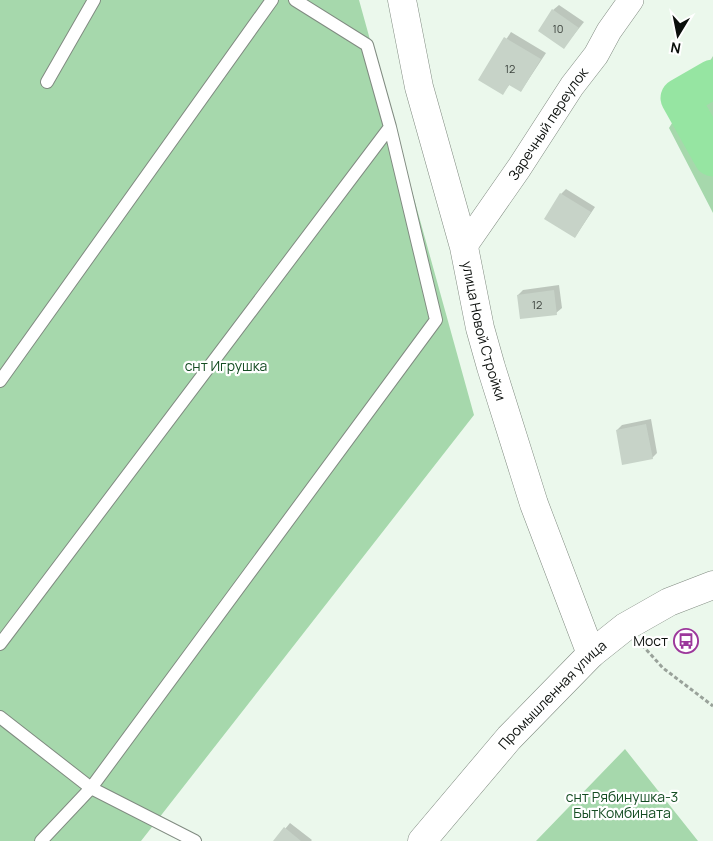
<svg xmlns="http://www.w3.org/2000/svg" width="713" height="841" font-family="Manrope,sans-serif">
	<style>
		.green { fill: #a6d8ac }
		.shadow { fill: #0003 }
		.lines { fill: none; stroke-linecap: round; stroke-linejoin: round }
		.river { stroke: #96e5a2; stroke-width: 39 }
		.building { fill: #c7d3c8 }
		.lane-casing { stroke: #808b81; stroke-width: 14 }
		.street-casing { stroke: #808b81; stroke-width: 26 }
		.secondary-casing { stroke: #808b81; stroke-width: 29 }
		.path { stroke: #99a29a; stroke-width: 3; stroke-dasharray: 4 2.5; stroke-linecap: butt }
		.lane { stroke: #fff; stroke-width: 12 }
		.street { stroke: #fff; stroke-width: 25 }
		.secondary { stroke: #fff; stroke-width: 28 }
		.labels { text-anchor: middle; stroke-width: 4.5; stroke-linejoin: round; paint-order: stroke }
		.number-label { font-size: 11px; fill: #3a403b }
		.street-label { font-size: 14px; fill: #0b0f0c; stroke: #fff }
		.park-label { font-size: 14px; fill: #154d23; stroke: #fff }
		.poi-label { font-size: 14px; fill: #0b0f0c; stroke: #fff; text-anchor: end }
	</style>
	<rect width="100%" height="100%" fill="#ebf8ec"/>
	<!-- green -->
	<path class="green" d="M0,0H359L474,415L141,841H0Z
		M713,56V213L669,128Z
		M625,749L698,841H536Z"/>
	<!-- shadow -->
	<path class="shadow" d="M559,5L584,22L564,47L553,10Z
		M511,32L546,53L521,91L510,84L503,93L480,80Z
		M566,189L595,207L575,237L561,194Z
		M559,285L562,308L556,313L518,295L523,290Z
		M651,419L657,453L652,458L617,430L622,425Z
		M290,823L312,840L311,841H275Z"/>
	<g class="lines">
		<!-- river -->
		<path class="river" d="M713,79L680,98L713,157"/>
	</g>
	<!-- building -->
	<path class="building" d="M552,9L579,28L564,49L538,31Z
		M504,37L541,59L521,92L509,85L503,95L478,80Z
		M560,193L591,212L575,238L544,219Z
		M554,290L557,315L520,319L517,295Z
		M646,424L653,459L622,465L616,430Z
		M284,827L301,841H273Z"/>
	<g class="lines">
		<defs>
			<path id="lane" d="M47,82L94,0
				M0,381L272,0
				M0,644L390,127
				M0,717L91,788L195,841
				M41,841L91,788L436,320L390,127L367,45L295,0"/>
			<g id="street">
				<path id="s1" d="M464,247L519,168L572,86L596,55L609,31L631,0"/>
			</g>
			<g id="secondary">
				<path id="s2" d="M402,0L419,87L464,247L480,328L491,367L534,504L591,654"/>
				<path id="s3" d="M422,841L509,738L591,654L625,627L669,602L713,585"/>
			</g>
		</defs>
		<!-- lane casing -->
		<use href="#lane" class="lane-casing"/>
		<!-- street casing -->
		<use href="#street" class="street-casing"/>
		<!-- secondary casing -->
		<use href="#secondary" class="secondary-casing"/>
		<!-- path -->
		<path class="path" d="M642,645L663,668L713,706"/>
		<!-- lane -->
		<use href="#lane" class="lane"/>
		<!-- street -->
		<use href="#street" class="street"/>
		<!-- secondary -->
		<use href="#secondary" class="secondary"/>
	</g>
	<!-- icons -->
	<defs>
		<symbol id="bus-ring" viewBox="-11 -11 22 22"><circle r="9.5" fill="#fff" stroke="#9c379b" stroke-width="1.5"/><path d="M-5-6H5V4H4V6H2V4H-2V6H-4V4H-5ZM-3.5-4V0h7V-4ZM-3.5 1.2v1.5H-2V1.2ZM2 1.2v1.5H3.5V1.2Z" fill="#9c379b"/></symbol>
	</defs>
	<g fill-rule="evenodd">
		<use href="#bus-ring" x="672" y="627" width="28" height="28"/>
	</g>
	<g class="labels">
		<!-- number labels -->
		<g class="number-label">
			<text x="558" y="33">10</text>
			<text x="510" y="73">12</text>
			<text x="537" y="309">12</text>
		</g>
		<!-- street labels -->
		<g class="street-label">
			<text dy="5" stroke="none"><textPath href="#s1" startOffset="149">Заречный переулок</textPath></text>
			<text dy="5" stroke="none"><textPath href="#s2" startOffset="341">улица Новой Стройки</textPath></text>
			<text dy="5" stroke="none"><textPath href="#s3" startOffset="196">Промышленная улица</textPath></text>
		</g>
		<!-- park labels -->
		<g class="park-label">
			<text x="226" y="371">снт Игрушка</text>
			<text x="622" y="802">снт Рябинушка-3<tspan x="622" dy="16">БытКомбината</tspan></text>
		</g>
		<!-- poi labels -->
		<g class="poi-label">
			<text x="668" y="646">Мост</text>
		</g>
	</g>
	<!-- north arrow -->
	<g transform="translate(678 35) rotate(190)" stroke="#ffffff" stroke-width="4" paint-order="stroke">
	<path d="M0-4L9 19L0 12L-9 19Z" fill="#0b0f0c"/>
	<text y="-8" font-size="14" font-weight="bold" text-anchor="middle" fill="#0b0f0c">N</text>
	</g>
</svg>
